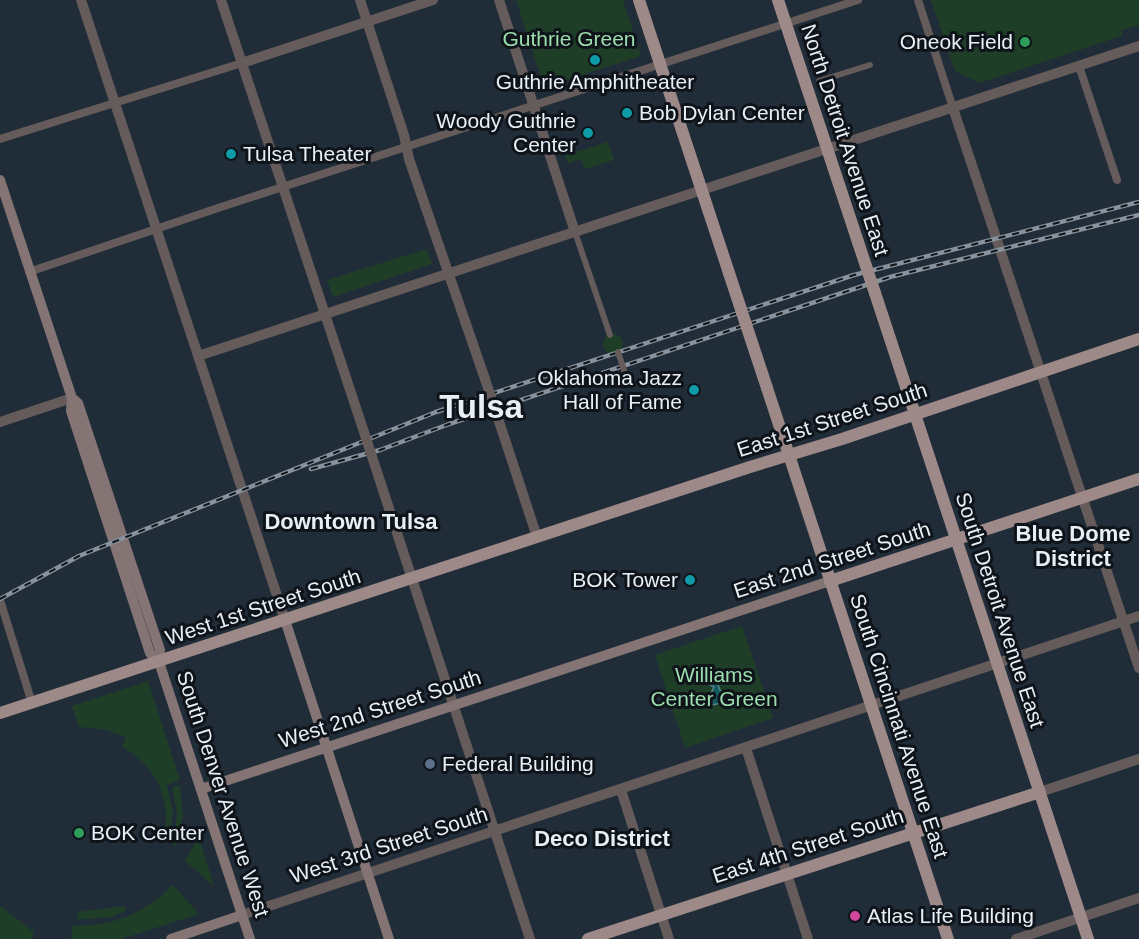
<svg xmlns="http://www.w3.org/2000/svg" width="1139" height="939" font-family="Helvetica,sans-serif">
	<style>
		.green { fill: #1e3e28 }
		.water { fill: #14595e; stroke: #53868c; stroke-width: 1.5 }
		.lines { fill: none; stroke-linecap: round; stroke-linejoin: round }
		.pedestrian { stroke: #655b5a; stroke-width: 6 }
		.minor { stroke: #655b5a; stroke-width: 8 }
		.tertiary { stroke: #655b5a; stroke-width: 10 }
		.secondary { stroke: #847574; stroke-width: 10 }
		.primary { stroke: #9d8987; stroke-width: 12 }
		.rail-casing { stroke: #88929c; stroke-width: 4.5 }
		.rail { stroke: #0f141a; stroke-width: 2; stroke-dasharray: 7; stroke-linecap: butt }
		.pedestrian-bridge { stroke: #655b5a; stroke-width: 6 }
		.tertiary-bridge { stroke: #655b5a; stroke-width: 10 }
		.primary-bridge { stroke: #9d8987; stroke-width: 12 }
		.leisure-dot { fill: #2e9e5b; stroke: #0f141a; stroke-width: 2 }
		.culture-dot { fill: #0f9aa8; stroke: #0f141a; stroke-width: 2 }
		.service-dot { fill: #5c6f8a; stroke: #0f141a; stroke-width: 2 }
		.hotel-dot { fill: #d1479c; stroke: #0f141a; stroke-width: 2 }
		.labels { text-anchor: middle; stroke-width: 6; stroke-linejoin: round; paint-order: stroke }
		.park-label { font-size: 21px; fill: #9bddad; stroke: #0f141a }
		.poi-label { font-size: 21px; fill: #e7eff7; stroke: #0f141a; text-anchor: start }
		.street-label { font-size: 21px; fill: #e7eff7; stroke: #0f141a }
		.neighbourhood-label { font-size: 22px; font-weight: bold; fill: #e7eff7; stroke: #0f141a }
		.town-label { font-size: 33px; font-weight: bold; fill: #e7eff7; stroke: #0f141a }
	</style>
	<rect width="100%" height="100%" fill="#202d39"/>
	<!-- green -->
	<path class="green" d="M516,0H623L641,56L544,87Z
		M931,0H1139V25L1122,30V36L980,83L955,71Z
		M608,142L614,160L584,169L581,159L568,163L565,155Z
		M427,249L432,264L333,297L327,280Z
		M603 344a10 10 0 1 1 20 0a10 10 0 1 1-20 0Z
		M742,626L773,718L685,748L655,655Z
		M148,681L180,780L167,785L173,812L169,842L164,838C172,800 156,765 122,747L126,737L106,730L79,727L72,706Z
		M180,785L183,816L176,847L173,844L177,815L172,787Z
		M196,842L201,844L214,886L185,861Z
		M173,885L199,914L121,939H71L73,925C112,928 146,912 173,885Z
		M0,906L34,932L32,939H0Z
		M124,906L126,911L111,917L77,920L78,912Z"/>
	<!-- water -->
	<path class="water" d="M718,671L716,680L722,695L720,703L713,705L710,696L714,687L707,683L705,678L707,674Z"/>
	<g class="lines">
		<!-- pedestrian -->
		<path class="pedestrian" d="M819,81L870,65
			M575,232L610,335"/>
		<!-- minor -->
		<path class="minor" d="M918,0L953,108
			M1079,66L1117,180
			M0,139L242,63
			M29,272L218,208L858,0
			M0,600L32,703"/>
		<!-- tertiary -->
		<path class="tertiary" d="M81,0L285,620
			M221,0L364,432
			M360,0L404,135L409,159L485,379
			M499,0L575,232
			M242,63L433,0
			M953,108L1139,668
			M198,356L1139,46
			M0,422L72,398
			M515,470L537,537
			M381,484L530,939
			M746,748L808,939
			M621,790L669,939
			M1040,792L1139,759
			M242,915L1139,616
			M1016,939L1139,898"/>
		<!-- secondary -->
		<path class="secondary" d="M0,180L72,398L78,403L160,650L159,662L250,939
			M72,398L71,411L150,653L159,662
			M285,620L389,939
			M201,789L830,581
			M171,939L242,915"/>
		<!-- primary -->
		<path class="primary" d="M639,0L729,273
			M778,0L858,242
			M875,293L1088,939
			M767,388L948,939
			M830,581L1139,479
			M0,713L750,467L842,439L1139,339
			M588,939L1040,792"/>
		<defs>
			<path id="rail" d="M311,469L380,450L449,424L890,277L1139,215
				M0,599L79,556L436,412L854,275L1139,202"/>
		</defs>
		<!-- rail casing -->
		<use href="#rail" class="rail-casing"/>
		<!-- rail -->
		<use href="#rail" class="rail"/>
		<!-- pedestrian-bridge -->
		<path class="pedestrian-bridge" d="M618,352L626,376"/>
		<!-- tertiary-bridge -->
		<path class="tertiary-bridge" d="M485,379L515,470
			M364,432L381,484"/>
		<!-- primary-bridge -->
		<path class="primary-bridge" d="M858,242L875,293
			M729,273L767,388"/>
	</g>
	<!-- markers -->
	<g class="leisure-dot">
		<circle cx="1025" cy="42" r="6"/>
		<circle cx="79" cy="833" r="6"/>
	</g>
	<g class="culture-dot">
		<circle cx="595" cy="60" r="6"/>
		<circle cx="627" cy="113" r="6"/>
		<circle cx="588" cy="133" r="6"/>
		<circle cx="231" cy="154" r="6"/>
		<circle cx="694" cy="390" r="6"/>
		<circle cx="690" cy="580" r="6"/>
	</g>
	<circle class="service-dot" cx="430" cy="764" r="6"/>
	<circle class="hotel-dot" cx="855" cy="916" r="6"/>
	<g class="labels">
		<!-- park labels -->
		<g class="park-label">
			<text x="569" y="46">Guthrie Green</text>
			<text x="714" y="682">Williams<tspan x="714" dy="24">Center Green</tspan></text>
		</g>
		<!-- poi labels -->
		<g class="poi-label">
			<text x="1013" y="49" text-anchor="end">Oneok Field</text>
			<text x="595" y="89" text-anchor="middle">Guthrie Amphitheater</text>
			<text x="639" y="120">Bob Dylan Center</text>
			<text x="576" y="128" text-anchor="end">Woody Guthrie<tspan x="576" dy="24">Center</tspan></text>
			<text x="243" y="161">Tulsa Theater</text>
			<text x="682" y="385" text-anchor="end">Oklahoma Jazz<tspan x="682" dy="24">Hall of Fame</tspan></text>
			<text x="678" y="587" text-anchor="end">BOK Tower</text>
			<text x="442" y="771">Federal Building</text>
			<text x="91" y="840">BOK Center</text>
			<text x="867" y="923">Atlas Life Building</text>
		</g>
		<!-- street labels -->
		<g class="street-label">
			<text transform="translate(845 140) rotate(72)" y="7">North Detroit Avenue East</text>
			<text transform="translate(832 420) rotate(-18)" y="7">East 1st Street South</text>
			<text transform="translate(832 560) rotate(-18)" y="7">East 2nd Street South</text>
			<text transform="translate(263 607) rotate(-18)" y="7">West 1st Street South</text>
			<text transform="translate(1000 610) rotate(72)" y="7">South Detroit Avenue East</text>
			<text transform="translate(380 709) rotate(-18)" y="7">West 2nd Street South</text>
			<text transform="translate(899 726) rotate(72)" y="7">South Cincinnati Avenue East</text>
			<text transform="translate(223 794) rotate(72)" y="7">South Denver Avenue West</text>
			<text transform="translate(389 845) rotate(-18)" y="7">West 3rd Street South</text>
			<text transform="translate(808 846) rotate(-18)" y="7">East 4th Street South</text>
		</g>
		<!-- neighbourhood labels -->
		<g class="neighbourhood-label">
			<text x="351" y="529">Downtown Tulsa</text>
			<text x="1073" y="541">Blue Dome<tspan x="1073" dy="25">District</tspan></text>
			<text x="602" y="846">Deco District</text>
		</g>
		<!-- town labels -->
		<g class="town-label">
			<text x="481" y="418">Tulsa</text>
		</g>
	</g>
</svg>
